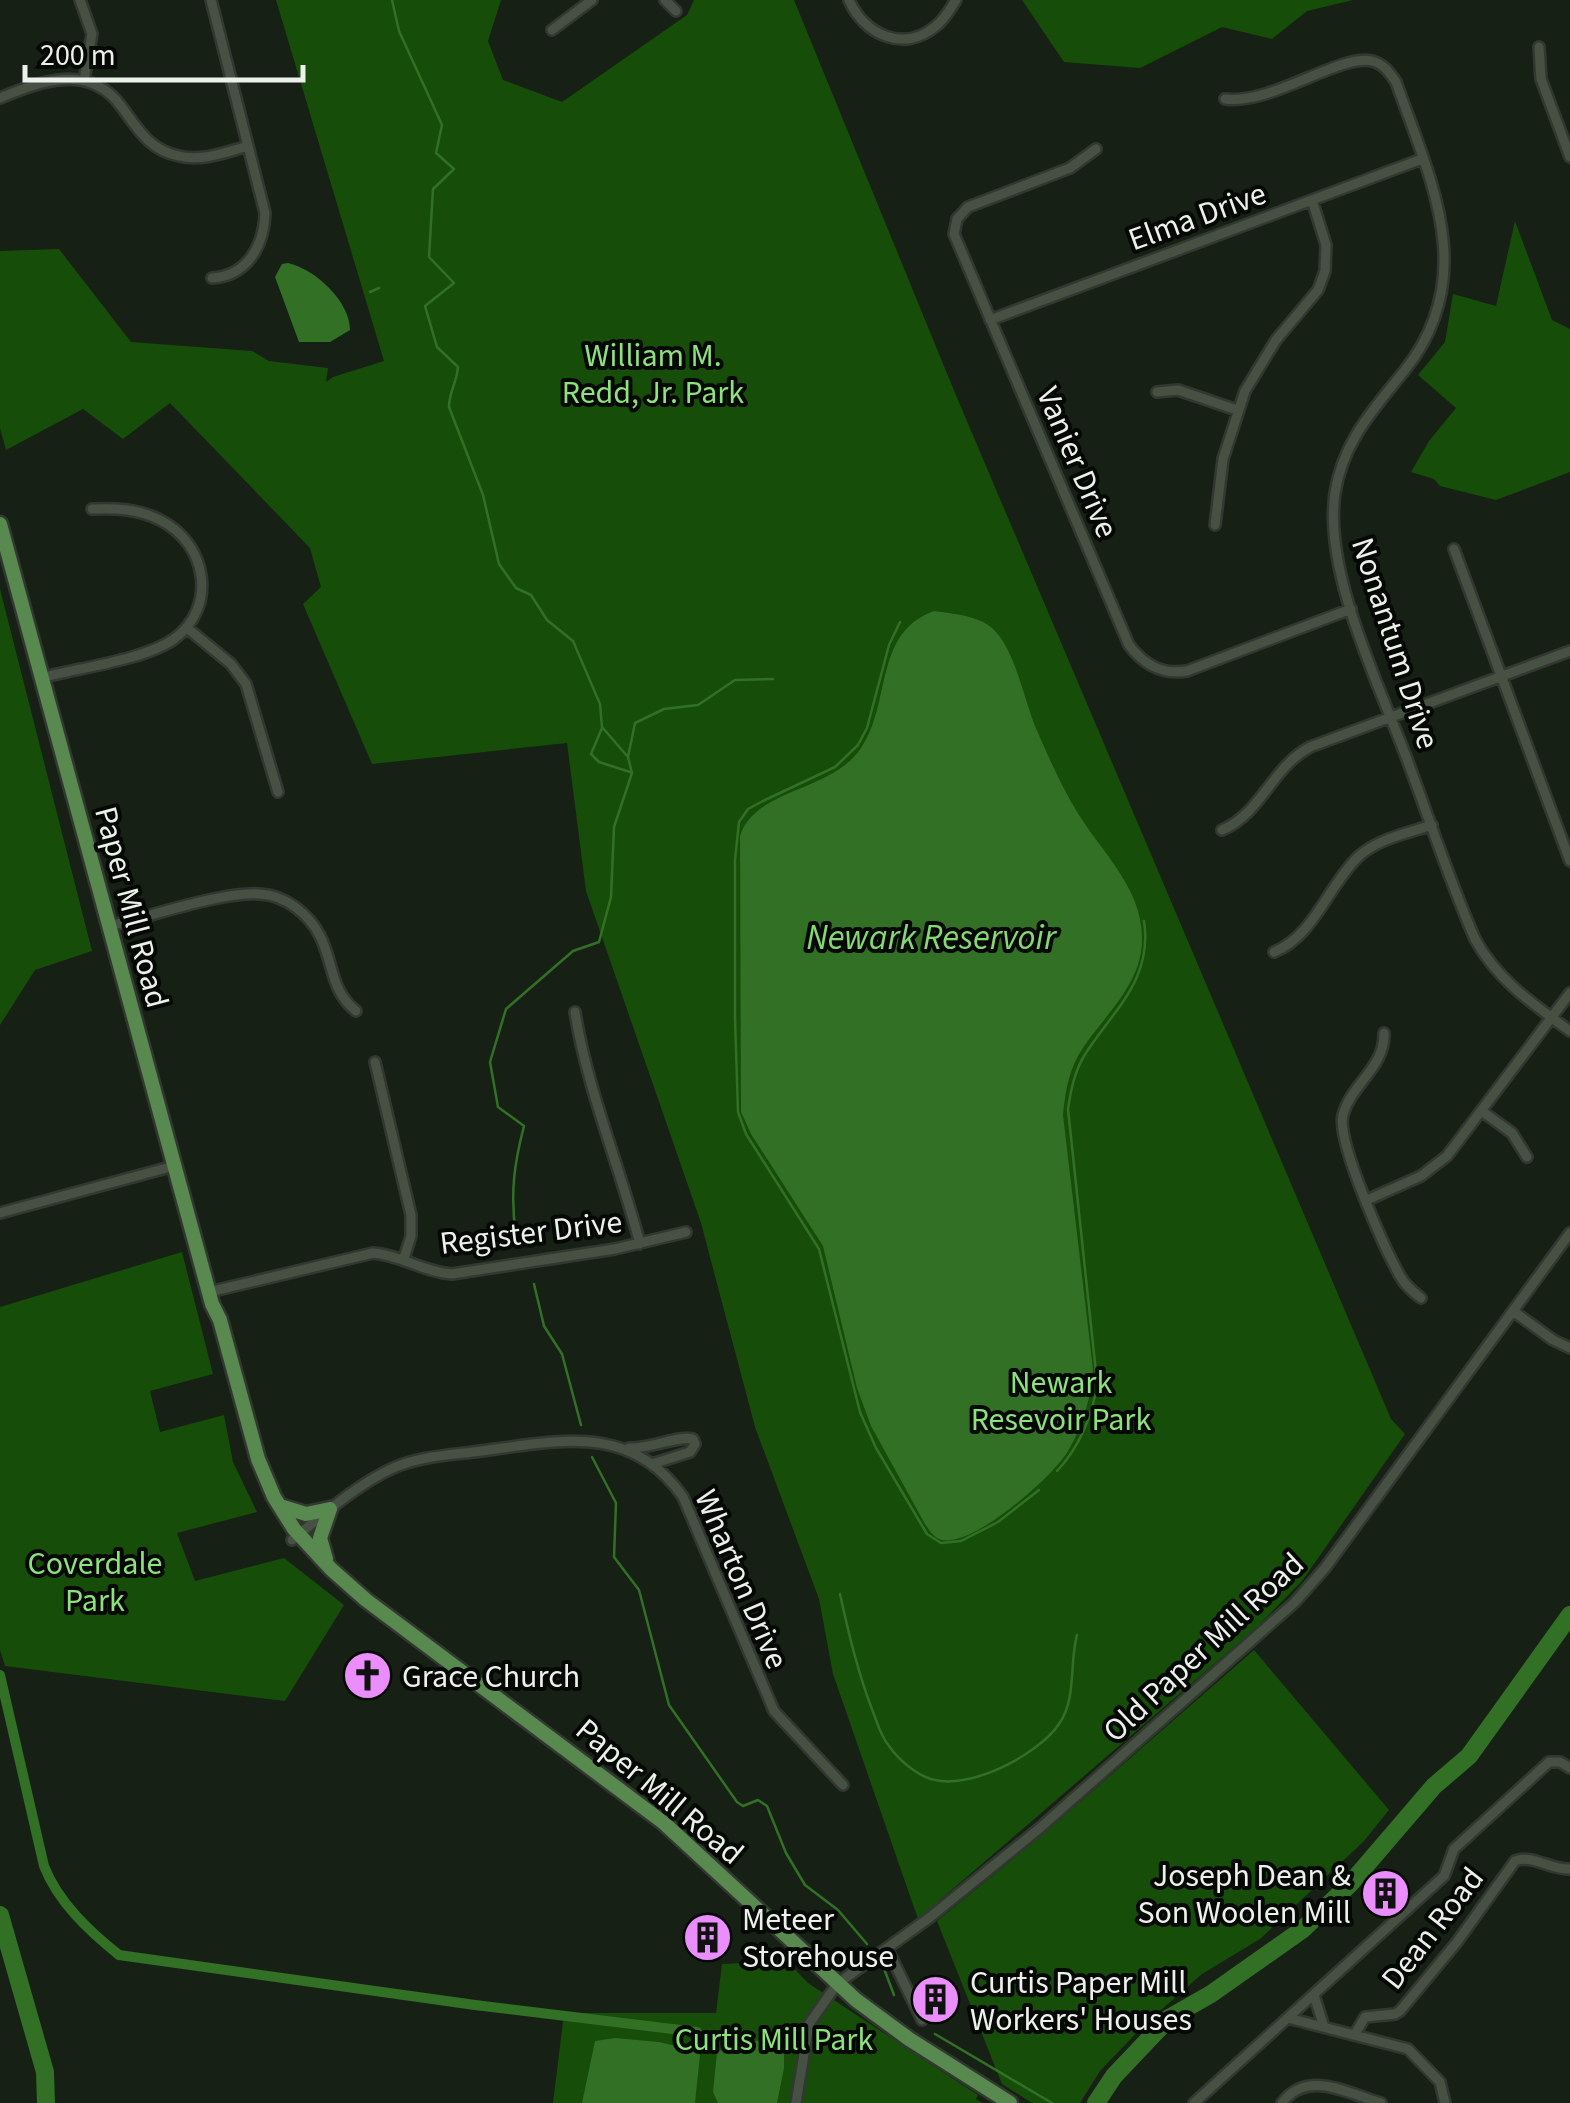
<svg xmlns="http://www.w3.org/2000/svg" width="1570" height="2103" font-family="'Source Sans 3',sans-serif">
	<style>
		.green { fill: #164d09 }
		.water { fill: #327025 }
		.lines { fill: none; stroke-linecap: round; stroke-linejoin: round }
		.stream { stroke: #327025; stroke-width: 2.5 }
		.canal { stroke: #327025; stroke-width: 10 }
		.river { stroke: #327025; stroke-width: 18 }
		.minor-casing { stroke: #323831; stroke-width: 14 }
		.primary-casing { stroke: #323831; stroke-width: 19 }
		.minor { stroke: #465144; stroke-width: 9 }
		.primary { stroke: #58894e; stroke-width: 14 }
		.labels { text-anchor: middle; stroke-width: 8; stroke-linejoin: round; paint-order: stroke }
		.street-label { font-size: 32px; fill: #ecf2eb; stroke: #050805 }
		.park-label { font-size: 32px; fill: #8ee27e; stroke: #050805 }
		.poi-label { font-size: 32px; fill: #ecf2eb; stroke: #050805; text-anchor: start }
		.water-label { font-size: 35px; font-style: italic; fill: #85d875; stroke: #050805 }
	</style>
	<rect width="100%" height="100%" fill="#172015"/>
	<!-- green -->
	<path class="green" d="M276,0H501L488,41L503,80L562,102L687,15L694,0H794L955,393L1391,1419L1405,1434L1302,1581L1256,1628L918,1919L833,1674L819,1599L755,1427L701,1223L586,891L567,743L372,764L303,604L321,587L310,548L170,403L123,439L83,409L6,450L0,428V251L59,249L131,342L252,351L269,361L328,368L326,382L333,377L384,361Z
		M1022,0H1353L1307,11L1272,39L1222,27L1140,68L1064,62Z
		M1515,221L1552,320L1570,329V472L1496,500L1440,486L1434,479L1411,472L1429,441L1456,408L1418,375L1445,342L1453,294L1496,306Z
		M0,589L92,951L35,970L0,1025Z
		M182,1252L213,1374L150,1391L160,1432L224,1415L233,1462L257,1512L177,1533L195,1581L284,1558L344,1605L285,1701L5,1666L0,1650V1307Z
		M1254,1650L1389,1810L1364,1841L1260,1939L1202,1974L1144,2025L1100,2071L1080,2103H1032L1002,2084L937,1921L1042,1835Z
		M787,1961L808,1983L978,2095L976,2099L982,2103H553L564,2013H716L722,1964Z"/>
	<!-- water -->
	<path class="water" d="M288,263C315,269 350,301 350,330L330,342H299L275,277L282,264Z
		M934,611C953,614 977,615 992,628C1014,647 1024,698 1035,726C1048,756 1062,788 1079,815C1103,853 1141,888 1142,936C1144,986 1100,1018 1078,1056C1068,1074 1065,1095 1063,1115L1093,1369C1091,1398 1083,1426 1068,1451C1053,1477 973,1547 942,1540C934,1538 929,1530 925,1524L871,1426L857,1388L823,1246L751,1134L741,1112L740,836C755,788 832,792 861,748C892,703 873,633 934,611Z
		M615,2038L659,2042L698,2051L700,2055L695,2103H582L595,2041Z
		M775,2038L784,2045V2068L777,2103H718L713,2092L717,2052L731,2045Z"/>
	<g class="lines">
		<!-- stream -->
		<path class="stream" d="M392,0L399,31L442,125L436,153L454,169L433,189L429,257L454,283L425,306L437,347L458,367C457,382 449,392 449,407L483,495L499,564L516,588L531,595L547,620L573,641L600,704L602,727L628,757L632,773L614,827L611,897L599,942L573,951L506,1009L490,1062L498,1107L524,1126C514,1164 510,1195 516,1235
			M370,292L379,288
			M900,622L889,645L867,728L858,745L835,767L763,801L748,809L739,822L735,860V1018L738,1112L746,1134L819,1249L860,1412L876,1448L927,1534L941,1543L961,1541L998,1522L1039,1490
			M602,728L591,754L599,762L630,772
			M628,757L635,723L664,709L698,705L735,680L773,679
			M534,1284L544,1326L562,1354L581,1425
			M592,1457L616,1503L614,1557L639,1590L669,1705L737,1802L743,1806L758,1800L767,1806L786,1853L805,1885L838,1910L867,1944
			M1057,1471C1079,1448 1094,1413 1097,1382L1068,1109C1071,1090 1074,1073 1084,1056C1112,1011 1153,981 1144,921
			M840,1594C849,1635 858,1673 873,1712C878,1724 880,1735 889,1746C898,1759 915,1774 931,1779C969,1791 1038,1755 1059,1724C1077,1698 1069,1664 1077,1635
			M883,1966L894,1995
			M935,2034L1052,2103"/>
		<!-- canal -->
		<path class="canal" d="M0,1675L44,1866C58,1902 89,1931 119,1955L475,2005L697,2032"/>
		<!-- river -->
		<path class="river" d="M0,1915L45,2072L46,2103
			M1096,2103L1114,2076L1169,2018L1211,1994L1302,1930L1350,1884L1434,1786L1469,1756L1570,1615"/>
		<defs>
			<path id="minor" d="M80,0L92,34L84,80
				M211,0L265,213C264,246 247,276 212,278
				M665,0L676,11
				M849,0C864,35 904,53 936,26C945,19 950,9 956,0
				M552,30L592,0
				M1539,47L1541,79L1570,157
				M0,98C41,81 89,63 121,106C138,129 149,150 179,156C202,162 226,152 248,146
				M1225,99C1272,105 1341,53 1372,61C1384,64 1390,73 1396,82C1430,179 1480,276 1405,370C1374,409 1343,441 1335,493C1323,573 1380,686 1408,762C1430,821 1450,882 1475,939C1497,980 1533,1004 1570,1031
				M1096,149L1070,168L968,207L957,219L954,234L1129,645C1144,665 1162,675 1187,671L1351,609
				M990,320L1422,159
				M1157,392L1178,390L1237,410
				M1215,525L1223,459L1245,391L1276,340L1318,290L1325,271L1326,245L1312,200
				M1454,549L1570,861
				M187,628L231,664L246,684L278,792
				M41,678C77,668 145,660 174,639C218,607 207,543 160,520C139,509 116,508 92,509
				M1222,830C1261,814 1272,767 1310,747L1570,651
				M109,926C149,917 223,891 260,894C285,895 309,914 320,936C334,964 330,990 356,1011
				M1274,952C1314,936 1328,886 1358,857C1377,839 1408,833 1432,825
				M575,1012C587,1089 620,1167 640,1244
				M1384,1033C1385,1068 1351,1084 1343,1115C1336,1141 1385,1249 1400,1276C1405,1285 1413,1292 1421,1298
				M375,1062L411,1215V1236L404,1258
				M1483,1112L1512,1133L1527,1157
				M1367,1200L1421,1176L1447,1156L1570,993
				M0,1213L174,1166
				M209,1292L373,1253C401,1255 423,1272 452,1274L615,1249L686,1232
				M1513,1311L1553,1340L1570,1348
				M629,1448C651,1449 678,1435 693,1439L695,1444L690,1452L652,1464
				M292,1540C323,1515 355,1486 391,1469C418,1456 452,1455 481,1451C558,1441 631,1422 683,1497L774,1711L843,1785
				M887,1948L922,2020
				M1314,1995L1324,2027
				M1288,2018L1408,2049L1440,2082L1445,2103
				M1355,2034L1365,2017L1395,2014L1400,2011L1457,1942L1515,1861C1531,1854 1551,1870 1570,1869
				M796,2103L809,2024L837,1984L929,1918L1040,1828L1295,1602L1325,1568L1570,1233
				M1194,2103L1444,1876L1454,1849L1549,1762H1560L1570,1768
				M1282,2103C1307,2069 1347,2093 1381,2103"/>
			<path id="primary" d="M0,524L212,1304L220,1320L258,1459L274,1497L294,1529L331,1569L366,1600L664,1823L856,2000L909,2039L1010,2103
				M280,1506L306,1514L330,1509
				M326,1559L320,1538L330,1509"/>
		</defs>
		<!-- minor casing -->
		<use href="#minor" class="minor-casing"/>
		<!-- primary casing -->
		<use href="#primary" class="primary-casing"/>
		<!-- minor -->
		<use href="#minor" class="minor"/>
		<!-- primary -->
		<use href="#primary" class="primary"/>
	</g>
	<!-- icons -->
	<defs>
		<symbol id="church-disc" viewBox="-11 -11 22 22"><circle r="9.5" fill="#ea8dfd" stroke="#050805"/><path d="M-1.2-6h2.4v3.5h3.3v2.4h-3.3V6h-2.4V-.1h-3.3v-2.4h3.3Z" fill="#111"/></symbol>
		<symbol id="building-disc" viewBox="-11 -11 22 22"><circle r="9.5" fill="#ea8dfd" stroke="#050805"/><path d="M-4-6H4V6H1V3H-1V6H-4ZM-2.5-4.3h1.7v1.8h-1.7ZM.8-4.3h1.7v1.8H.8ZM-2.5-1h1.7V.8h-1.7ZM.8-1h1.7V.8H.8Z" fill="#111"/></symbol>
	</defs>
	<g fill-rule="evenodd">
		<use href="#church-disc" x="340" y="1648" width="55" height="55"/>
		<use href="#building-disc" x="1358" y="1866" width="55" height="55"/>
		<use href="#building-disc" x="680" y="1910" width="55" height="55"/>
		<use href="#building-disc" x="908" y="1972" width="55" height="55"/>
	</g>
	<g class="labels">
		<!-- street labels -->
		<g class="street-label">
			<text transform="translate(1197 216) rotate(-20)" y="11">Elma Drive</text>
			<text transform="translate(1078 462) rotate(67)" y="11">Vanier Drive</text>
			<text transform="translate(1396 643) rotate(72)" y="11">Nonantum Drive</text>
			<text transform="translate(132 907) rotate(75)" y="11">Paper Mill Road</text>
			<text transform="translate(531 1232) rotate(-7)" y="11">Register Drive</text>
			<text transform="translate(742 1579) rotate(67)" y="11">Wharton Drive</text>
			<text transform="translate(1203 1647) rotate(-43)" y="11">Old Paper Mill Road</text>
			<text transform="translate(660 1791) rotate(40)" y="11">Paper Mill Road</text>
			<text transform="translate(1432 1928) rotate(-52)" y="11">Dean Road</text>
		</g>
		<!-- park labels -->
		<g class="park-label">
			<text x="653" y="366">William M.<tspan x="653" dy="37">Redd, Jr. Park</tspan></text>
			<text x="1061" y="1393">Newark<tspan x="1061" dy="37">Resevoir Park</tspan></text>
			<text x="95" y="1574">Coverdale<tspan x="95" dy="37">Park</tspan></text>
			<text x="774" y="2050">Curtis Mill Park</text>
		</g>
		<!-- poi labels -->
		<g class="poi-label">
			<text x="402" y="1687">Grace Church</text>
			<text x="1351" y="1886" text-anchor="end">Joseph Dean &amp;<tspan x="1351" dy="37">Son Woolen Mill</tspan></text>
			<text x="742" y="1930">Meteer<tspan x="742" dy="37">Storehouse</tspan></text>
			<text x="970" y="1993">Curtis Paper Mill<tspan x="970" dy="37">Workers' Houses</tspan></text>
		</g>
		<!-- water labels -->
		<g class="water-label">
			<text x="931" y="949">Newark Reservoir</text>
		</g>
	</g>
	<!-- scale -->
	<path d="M25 65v15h278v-15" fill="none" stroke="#ecf2eb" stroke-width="5"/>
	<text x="40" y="65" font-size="30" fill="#ecf2eb" stroke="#050805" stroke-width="8" paint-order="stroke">200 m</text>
</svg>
